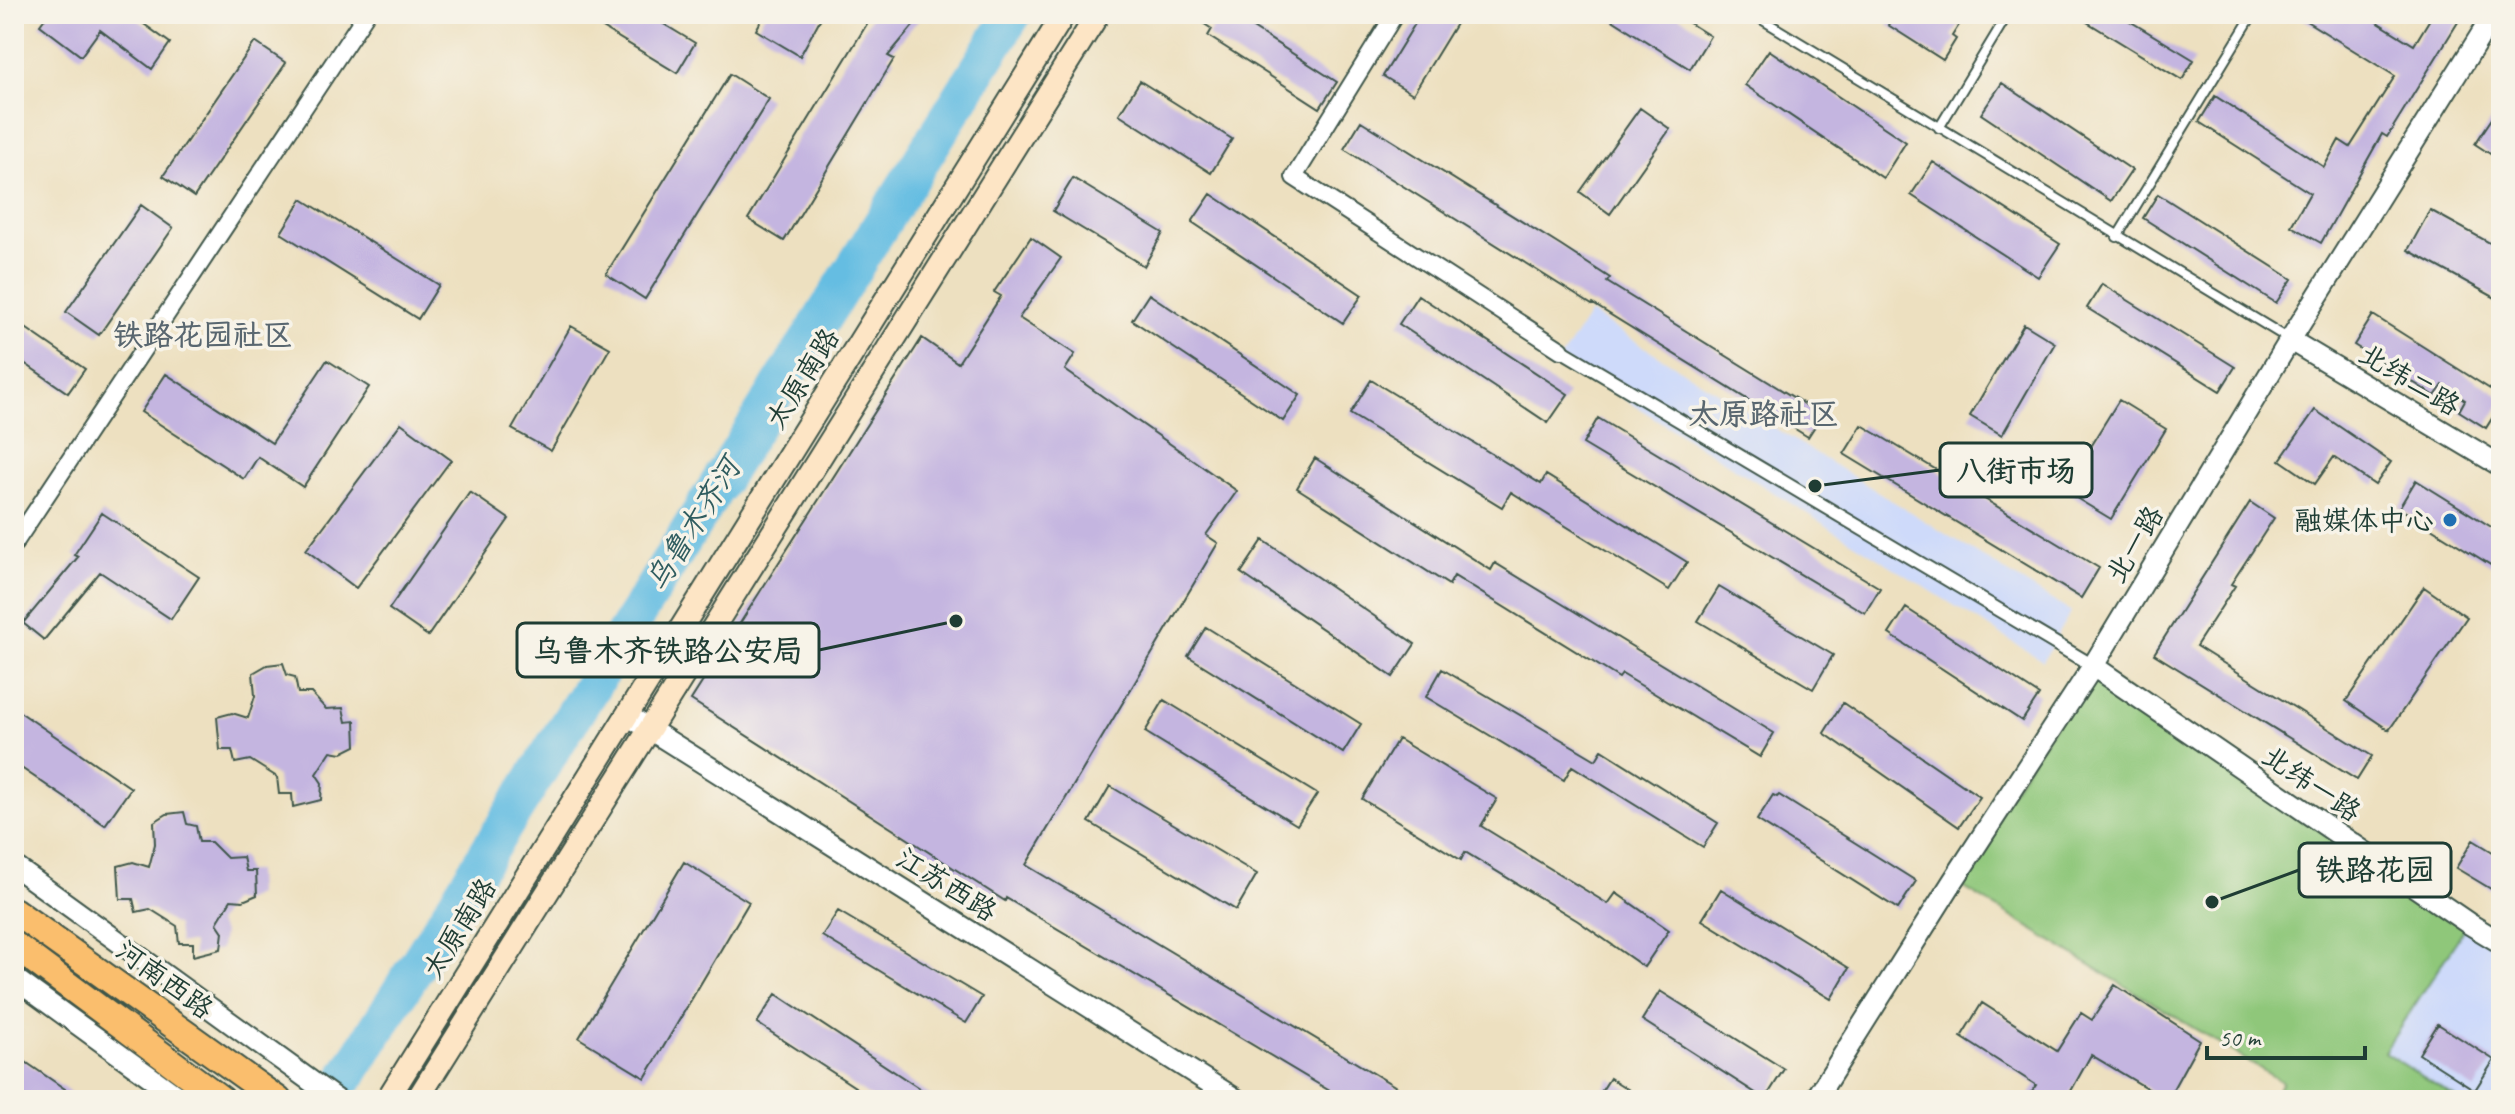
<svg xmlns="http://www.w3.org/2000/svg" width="2515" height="1114" font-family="Caveat,'LXGW WenKai TC',sans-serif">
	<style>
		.built { fill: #cedafa }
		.green { fill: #8fc77a; stroke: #578257; stroke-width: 2 }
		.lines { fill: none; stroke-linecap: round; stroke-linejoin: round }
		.river { stroke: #65bde2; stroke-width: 38 }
		.building { fill: #c4b5e0 }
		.service-casing { stroke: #3e5549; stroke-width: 12 }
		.pedestrian-casing { stroke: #3e5549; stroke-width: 16 }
		.minor-casing { stroke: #3e5549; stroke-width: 20 }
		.tertiary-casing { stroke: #3e5549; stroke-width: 24 }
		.secondary-casing { stroke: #3e5549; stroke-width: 26 }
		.primary-casing { stroke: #3e5549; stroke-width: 30 }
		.service { stroke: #fff; stroke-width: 8 }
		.pedestrian { stroke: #fff; stroke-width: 12 }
		.minor { stroke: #fff; stroke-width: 16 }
		.tertiary { stroke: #fff; stroke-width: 20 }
		.secondary { stroke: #fde5c5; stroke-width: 22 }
		.primary { stroke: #fabe6d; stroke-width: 26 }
		.poi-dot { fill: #1f6fb2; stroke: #f7f3e8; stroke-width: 3 }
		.labels { text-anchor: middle; stroke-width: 7; stroke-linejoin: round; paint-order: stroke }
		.street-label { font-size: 28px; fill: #1f3d34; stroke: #f7f3e8 }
		.poi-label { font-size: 28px; fill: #1f3d34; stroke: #f7f3e8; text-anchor: end }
		.neighbourhood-label { font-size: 30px; font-weight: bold; fill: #596770; stroke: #f7f3e8 }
		.water-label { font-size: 30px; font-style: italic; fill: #305d60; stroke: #f7f3e8 }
		.leader { fill: none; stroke: #1f3d34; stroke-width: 3 }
		.callout-dot { fill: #1f3d34; stroke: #f7f3e8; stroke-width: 3 }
		.callout { fill: #f7f3e8; stroke: #1f3d34; stroke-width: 3 }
		.callout-label { font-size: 30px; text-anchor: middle; font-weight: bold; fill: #1f3d34 }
	</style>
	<rect width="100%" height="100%" fill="#f7f3e8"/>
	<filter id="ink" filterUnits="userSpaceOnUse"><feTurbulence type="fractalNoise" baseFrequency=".0125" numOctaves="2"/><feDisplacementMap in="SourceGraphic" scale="16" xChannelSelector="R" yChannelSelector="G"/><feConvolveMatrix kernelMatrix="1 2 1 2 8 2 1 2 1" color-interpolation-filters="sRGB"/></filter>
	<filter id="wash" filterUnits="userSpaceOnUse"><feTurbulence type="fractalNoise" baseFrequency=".006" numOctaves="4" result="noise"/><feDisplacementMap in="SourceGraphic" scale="32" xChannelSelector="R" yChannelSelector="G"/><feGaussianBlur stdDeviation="1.8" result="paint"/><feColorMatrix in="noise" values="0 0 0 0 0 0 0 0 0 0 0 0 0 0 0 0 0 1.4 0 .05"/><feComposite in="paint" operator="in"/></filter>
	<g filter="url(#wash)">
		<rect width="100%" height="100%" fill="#ede0c0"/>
		<!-- built -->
		<path class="built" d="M1590,313L2071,612L2043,661L1560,359Z
			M2468,923L2501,943V1100H2453L2454,1097L2383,1052Z"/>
		<!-- green -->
		<path class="green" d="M2093,666L2468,923L2384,1052L2455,1097L2453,1100H2272L2282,1082L1953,881Z"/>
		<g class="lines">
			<!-- river -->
			<path class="river" d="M348,1075L1013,14"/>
		</g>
		<g id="blocks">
			<!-- building -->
			<path class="building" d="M48,14H130L170,43L152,69L100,30L81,56L40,25Z
				M580,14H647L695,43L677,73Z
				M765,14H823L800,56L756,30Z
				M873,14H923L888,56L894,59L784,241L748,219Z
				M1189,14H1231L1337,82L1320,108L1208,36L1212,29Z
				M1421,14H1462L1413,94L1383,76Z
				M1603,14H1675L1710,36L1690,69Z
				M1895,14H1966L1952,36L1956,39L1943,60L1888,25Z
				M2074,14H2118L2194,60L2182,80Z
				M2295,14H2364L2414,45L2433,14H2463L2387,137L2382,134L2321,243L2291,226L2310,193L2199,122L2215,96L2324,167L2339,140L2350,147L2395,76Z
				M255,42L286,63L194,197L163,176Z
				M1769,50L1906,142L1883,178L1745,85Z
				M730,74L769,99L645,299L606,274Z
				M1140,81L1232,139L1211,173L1119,114Z
				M2002,83L2132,170L2111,201L1981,114Z
				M2501,105V161L2475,144Z
				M1640,108L1670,129L1610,214L1580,192Z
				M1361,121L1561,246L1610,278L1607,282L1822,415L1808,437L1593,304L1592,305L1344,149Z
				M1933,162L2060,244L2038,277L1911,195Z
				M1073,178L1163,233L1144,266L1053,211Z
				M1211,194L1362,295L1343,323L1192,222Z
				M2158,194L2292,279L2276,303L2143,218Z
				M302,199L439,285L418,319L281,233Z
				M141,205L173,228L99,335L66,312Z
				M2430,210L2501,249V301L2408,250Z
				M1031,237L1061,258L1019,318L1075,354L1065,370L1237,491L1206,535L1218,543L1026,865L1418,1100H1345L1006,898L1005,901L691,700L922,338L958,363L1001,296L994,292Z
				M2102,284L2235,367L2220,391L2087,308Z
				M1149,294L1300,395L1283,421L1132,320Z
				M1418,295L1568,394L1548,423L1399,324Z
				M2373,315L2501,396V404L2486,428L2459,411L2465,400L2443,385L2435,396L2354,345Z
				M14,320L85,369L68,393L14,356Z
				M2024,324L2055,343L2002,435L1970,416Z
				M571,326L610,348L551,451L512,429Z
				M327,360L369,387L303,487L258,457L244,479L141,412L166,374L272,443Z
				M1371,380L1541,484L1546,475L1687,562L1669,590L1511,492L1502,507L1350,414Z
				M2119,400L2166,429L2111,519L2063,490Z
				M2315,410L2391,462L2375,485L2334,457L2315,484L2280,460Z
				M1598,418L1880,588L1865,613L1583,444Z
				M401,423L451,460L356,588L306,550Z
				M1862,425L2099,568L2081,598L1844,454Z
				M1315,458L1491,570L1495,563L1774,733L1760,757L1622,674L1619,678L1454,576L1449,585L1297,488Z
				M2416,480L2501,533V555L2494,567L2399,508Z
				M470,492L509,519L428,636L389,609Z
				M2250,502L2274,518L2231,584L2235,586L2196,646L2372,756L2357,780L2154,654Z
				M102,513L199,577L171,619L100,572L44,640L23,623L78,557L74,555Z
				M1263,540L1415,644L1393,677L1241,573Z
				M1719,587L1833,655L1813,689L1698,621Z
				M2424,587L2467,617L2389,730L2346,701Z
				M1906,608L2039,695L2022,721L1889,634Z
				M1206,627L1361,724L1343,753L1188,656Z
				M283,663L287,675L295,677L298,693H311L326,709L343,708L346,722L355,721L356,746L342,753L331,751L316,774L322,783L321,800L293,807L292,794H279L277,777L250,760L235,763L232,750H220L217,717L232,713L248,718L255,696L253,673L267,665Z
				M1442,669L1596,760L1602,750L1718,823L1703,847L1572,766L1564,780L1426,697Z
				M1164,700L1317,794L1297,825L1145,732Z
				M1843,703L1980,797L1959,827L1824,733Z
				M14,708L131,788L105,825L14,763Z
				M1398,739L1497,799L1481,826L1608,904L1616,893L1669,930L1644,967L1578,921L1465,852L1461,860L1362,799Z
				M1110,786L1257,874L1236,910L1089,822Z
				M1773,795L1777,797L1779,795L1916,881L1898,909L1757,820Z
				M184,812L187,824L196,826L199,842H211L227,858L243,857L246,871H256L257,895L243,901L231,900L217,923L223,932L221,949L193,956V943H179L177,926L150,909L136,912L133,899H120L118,866L133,862L149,867L155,844L154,822L167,814Z
				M2473,840L2501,857V895L2456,868Z
				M684,862L749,902L645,1078L579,1038Z
				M1721,889L1849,968L1831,999L1702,920Z
				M838,911L982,997L966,1023L822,936Z
				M2115,985L2200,1040L2167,1100L2091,1055L2066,1100H2041L2030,1094L2036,1085L1961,1037L1982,1003L2057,1051L2081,1013L2092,1020Z
				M1660,991L1784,1069L1765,1099L1642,1020Z
				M776,994L937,1100H875L757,1023Z
				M2438,1024L2494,1060L2475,1090L2419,1054Z
				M14,1054L81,1100H14Z
				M1610,1078L1645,1100H1596Z"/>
		</g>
	</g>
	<g filter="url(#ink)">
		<use href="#blocks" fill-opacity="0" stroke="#3e5549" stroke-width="2"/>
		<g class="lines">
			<defs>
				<path id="service" d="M1753,14L2289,339
					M1939,128L2008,14
					M2117,237L2253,14"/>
				<path id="pedestrian" d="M1561,350L2093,666"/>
				<path id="minor" d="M1395,14L1294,177L1561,350
					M14,544L366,14"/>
				<path id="tertiary" d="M2290,340L2501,466
					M2093,666L2468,923L2501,943
					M627,715L1237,1100
					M14,866L337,1100
					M14,978L182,1100
					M1815,1100L1953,881L2093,666L2290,340L2494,14"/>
				<path id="secondary" d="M387,1100L1064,14
					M417,1100L1098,14"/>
				<path id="primary" d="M14,911L278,1100
					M14,945L222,1100"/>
			</defs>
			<!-- service casing -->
			<use href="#service" class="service-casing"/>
			<!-- pedestrian casing -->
			<use href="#pedestrian" class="pedestrian-casing"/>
			<!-- minor casing -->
			<use href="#minor" class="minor-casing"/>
			<!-- tertiary casing -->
			<use href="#tertiary" class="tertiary-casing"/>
			<!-- secondary casing -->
			<use href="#secondary" class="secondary-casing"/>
			<!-- primary casing -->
			<use href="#primary" class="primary-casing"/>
			<!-- service -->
			<use href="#service" class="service"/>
			<!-- pedestrian -->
			<use href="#pedestrian" class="pedestrian"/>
			<!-- minor -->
			<use href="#minor" class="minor"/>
			<!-- tertiary -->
			<use href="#tertiary" class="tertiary"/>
			<!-- secondary -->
			<use href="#secondary" class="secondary"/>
			<!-- primary -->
			<use href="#primary" class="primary"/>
		</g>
	</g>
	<!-- markers -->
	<circle class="poi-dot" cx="2450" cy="520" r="8"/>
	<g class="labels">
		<!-- street labels -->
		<g class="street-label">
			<text transform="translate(802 378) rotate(-58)" y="10">太原南路</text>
			<text transform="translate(2410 379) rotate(31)" y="10">北纬二路</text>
			<text transform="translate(2134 544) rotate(-59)" y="10">北一路</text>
			<text transform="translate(2312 783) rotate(34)" y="10">北纬一路</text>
			<text transform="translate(947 884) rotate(32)" y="10">江苏西路</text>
			<text transform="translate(459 928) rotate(-58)" y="10">太原南路</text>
			<text transform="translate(165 979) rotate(36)" y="10">河南西路</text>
		</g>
		<!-- poi labels -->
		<g class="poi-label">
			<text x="2434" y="530">融媒体中心</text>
		</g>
		<!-- neighbourhood labels -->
		<g class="neighbourhood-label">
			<text x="203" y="345">铁路花园社区</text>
			<text x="1764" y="424">太原路社区</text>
		</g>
		<!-- water labels -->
		<g class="water-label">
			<text transform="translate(693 524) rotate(-58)" y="10">乌鲁木齐河</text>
		</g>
	</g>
	<!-- callouts -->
	<path class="leader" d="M1815 486L1940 470M956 621L819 650M2212 902L2299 870"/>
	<g class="callout-dot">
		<circle cx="1815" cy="486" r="8"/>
		<circle cx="956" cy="621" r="8"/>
		<circle cx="2212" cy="902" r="8"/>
	</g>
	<g class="callout">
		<rect x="1940" y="443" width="152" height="54" rx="8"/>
		<rect x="517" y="623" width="302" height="54" rx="8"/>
		<rect x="2299" y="843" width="152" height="54" rx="8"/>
	</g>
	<g class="callout-label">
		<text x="2016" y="481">八街市场</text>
		<text x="668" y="661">乌鲁木齐铁路公安局</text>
		<text x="2375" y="880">铁路花园</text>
	</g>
	<!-- margin -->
	<rect width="2515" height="1114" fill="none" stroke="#f7f3e8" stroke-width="48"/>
	<!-- scale -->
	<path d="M2207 1046v12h158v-12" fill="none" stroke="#1f3d34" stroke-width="4"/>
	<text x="2219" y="1046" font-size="24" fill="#1f3d34" stroke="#f7f3e8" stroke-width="6" paint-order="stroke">50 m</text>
</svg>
